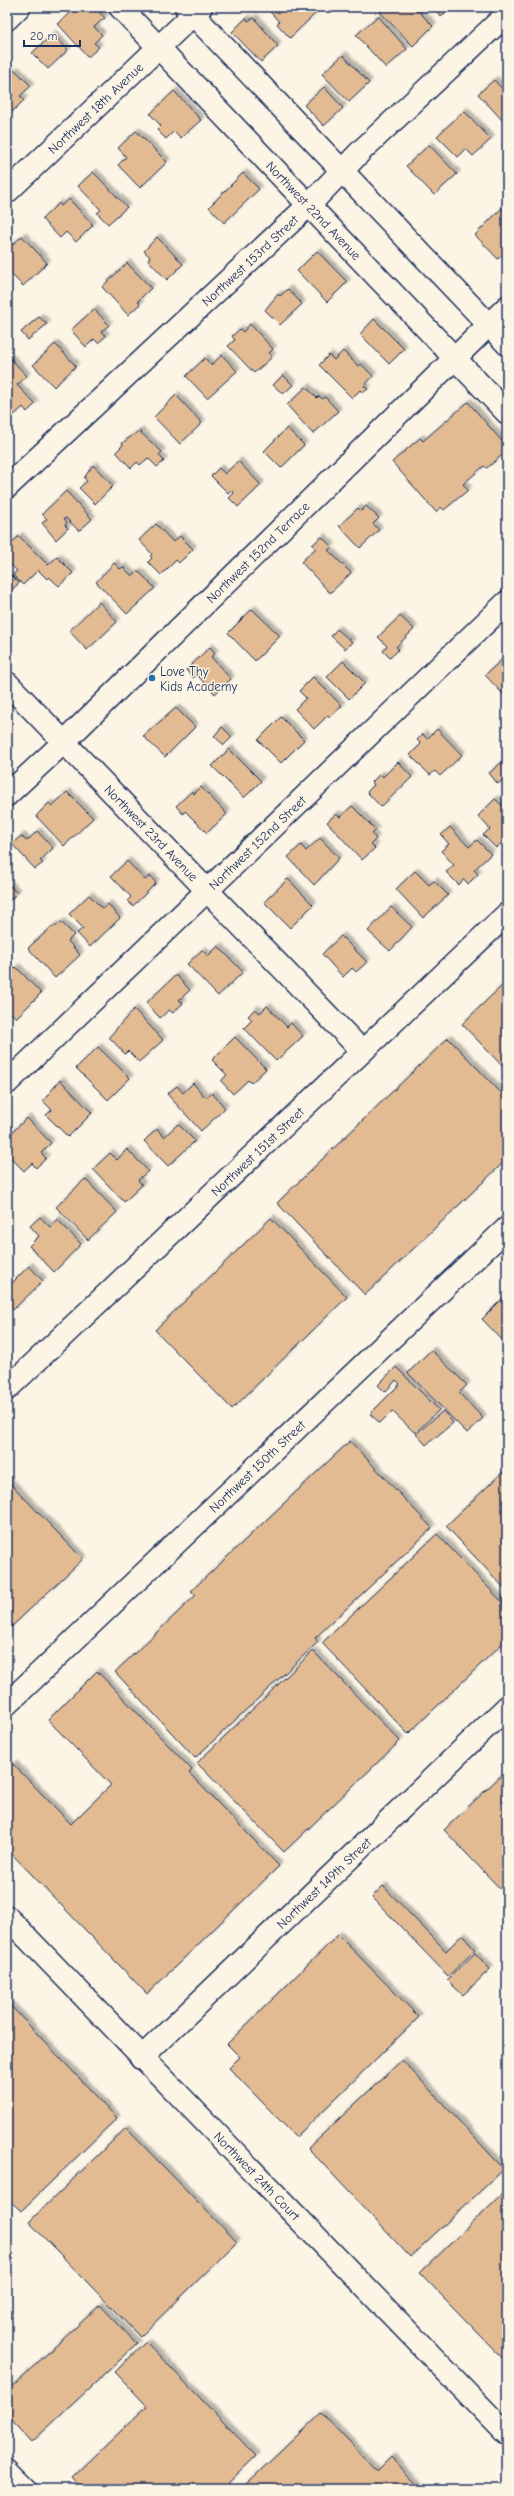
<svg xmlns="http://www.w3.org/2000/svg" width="514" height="2496" font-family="'Comic Neue',sans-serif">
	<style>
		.building { fill: #e2bb92; stroke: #1b2f5e; filter: url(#shadow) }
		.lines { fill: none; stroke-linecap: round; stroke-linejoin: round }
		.minor-casing { stroke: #1b2f5e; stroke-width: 25 }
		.major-casing { stroke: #1b2f5e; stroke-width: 25 }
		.minor { stroke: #fcf5e5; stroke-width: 22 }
		.major { stroke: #fcf5e5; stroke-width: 22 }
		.poi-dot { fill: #1f6fb2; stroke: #fcf5e5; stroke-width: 1.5 }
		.labels { text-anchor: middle; stroke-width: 3; stroke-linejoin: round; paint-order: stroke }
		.street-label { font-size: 13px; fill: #1b2f5e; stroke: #fcf5e5 }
		.poi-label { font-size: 13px; fill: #1b2f5e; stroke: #fcf5e5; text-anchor: start }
	</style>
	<defs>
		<filter id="shadow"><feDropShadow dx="3.5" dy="-3.5" stdDeviation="1" flood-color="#0004"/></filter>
	</defs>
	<rect width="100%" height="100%" fill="#fcf5e5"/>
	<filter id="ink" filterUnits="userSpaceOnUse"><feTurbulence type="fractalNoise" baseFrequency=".025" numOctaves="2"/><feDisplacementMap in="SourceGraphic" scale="8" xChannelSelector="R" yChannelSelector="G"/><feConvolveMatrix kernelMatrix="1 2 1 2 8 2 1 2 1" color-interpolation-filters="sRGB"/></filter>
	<g filter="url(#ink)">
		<!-- building -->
		<path class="building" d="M77,7L81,9L84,7H94L105,18L94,27L102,35L94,43L99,47L88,57L58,24Z
			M266,7H310L316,13L290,38L277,24L279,22Z
			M386,7H414L433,26L413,46L380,12Z
			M434,7H451L441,17Z
			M378,16L407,49L386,68L356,35Z
			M246,18L248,21L254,18L278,46L261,62L232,32Z
			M53,34L68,50L48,69L32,53Z
			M343,55L369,83L349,102L322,74Z
			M15,70L31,86L20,96L24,100L7,117V77Z
			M494,80L507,94V119L504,122L478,94Z
			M324,87L343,108L324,126L304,105Z
			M174,91L201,120L181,138L174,131L166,139L157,130L161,126L150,114Z
			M464,111L491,139L473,156L466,149L458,157L437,136Z
			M136,131L167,162L140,188L118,165L126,157L118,148Z
			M429,145L457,174L434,195L406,166Z
			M93,172L127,207L108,224L97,213L101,210L78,186Z
			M243,173L259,189L224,223L209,207Z
			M69,199L93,225L76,242L66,232L60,238L42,219L59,203L61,206Z
			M502,208L507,213V250L498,259L475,235Z
			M22,236L47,263L23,286L7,270V250Z
			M157,237L183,264L167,280L148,260L150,257L144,251Z
			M317,251L347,282L327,302L297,271Z
			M127,263L151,288L138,301L140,304L128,315L102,287Z
			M288,289L302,304L280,325L265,310L278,294L280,296Z
			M94,309L109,325L101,332L106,336L98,343L94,339L86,347L71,330Z
			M39,317L47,324L28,340L21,332Z
			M374,319L404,349L389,364L360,334Z
			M250,324L273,349L269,353L272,357L254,373L228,346L235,340L232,336L240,329L243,332Z
			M55,344L76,366L54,387L33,365Z
			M343,351L358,366L361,364L373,376L364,386L368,389L363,393L360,390L352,398L319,365L329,355L334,360Z
			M222,355L237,371L207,398L186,376L205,358L211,365Z
			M10,358L27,376L17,385L35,404L27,412L23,407L12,417L7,412V361Z
			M283,375L293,385L283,394L273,385Z
			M306,387L317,398L319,396L323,399L325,397L338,411L313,434L287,405Z
			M176,395L202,423L180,444L154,417Z
			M468,402L507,447V451L487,468L484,466L463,484L468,490L444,510L441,507L436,512L392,462L420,438L423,441Z
			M287,428L304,445L281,468L264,451Z
			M139,431L162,452L159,455L164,461L157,467L148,458L140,465L137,462L131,468L116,452L123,445L122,443Z
			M238,461L261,485L238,507L229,498L234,493L231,490L228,493L211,476L219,468L225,474Z
			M93,465L113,486L95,504L79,488L87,481L84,478Z
			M66,491L92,519L79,531L66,518L64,519L67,522L65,525L68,528L56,540L42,523L47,519L42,514Z
			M366,506L379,518L373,524L379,530L360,548L339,526L358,508L361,511Z
			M156,524L173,542L180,536L193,549L179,563L176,560L161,575L148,562L152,558L150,556L152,554L139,540Z
			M19,536L48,565L57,557L73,573L59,586L49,577L47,579L38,570L23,585L13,575L17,571L7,561V547Z
			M322,537L332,547L328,550L351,573L330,593L301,562L316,548L312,545Z
			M114,563L120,569L123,567L132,576L138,571L155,588L127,614L96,582Z
			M11,575L19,583L7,594L8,578Z
			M99,602L117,622L87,650L69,631Z
			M252,609L280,636L255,661L228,633Z
			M400,616L414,629L396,647L399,649L390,658L383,651L387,646L378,637Z
			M337,629L352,642L345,649L331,636Z
			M210,647L215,653L211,657L231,679L215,694L197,675L193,678L186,670Z
			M507,655V690L503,694L485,675Z
			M343,661L365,683L349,699L327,677Z
			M313,677L342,706L330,717L328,715L314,729L295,709L306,698L299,691Z
			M176,708L195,727L165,757L143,736Z
			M281,717L304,740L281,763L258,740Z
			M222,727L232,737L224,745L214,736Z
			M437,729L462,755L440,776L435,771L430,775L410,755L421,744L417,740L423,734L427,739Z
			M229,749L261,781L244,798L212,766Z
			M506,759L507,776L498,784L489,773Z
			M398,762L412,777L381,807L367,792L374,785L372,782L380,774L383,777Z
			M201,787L227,814L207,833L185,811L183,814L176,806L192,791L194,794Z
			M67,792L93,818L64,846L36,816L49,803L52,806Z
			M495,799L507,810V838L496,848L483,835L490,829L478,816Z
			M352,806L376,830L372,834L376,839L371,844L375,848L362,860L327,822L336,814L340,817Z
			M450,827L469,847L477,840L491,854L474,870L478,874L468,884L464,879L459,885L446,872L454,865L441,851L449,844L441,835Z
			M37,831L53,848L40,861L43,863L35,869L12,844L21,836L27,841Z
			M320,838L339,858L314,885L288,857L301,845L306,851Z
			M127,861L145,880L150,876L156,883L133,906L127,901L131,897L111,876Z
			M415,871L429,885L434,881L448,895L423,918L396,889Z
			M288,879L313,905L290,928L264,902Z
			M7,883L17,893L7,903Z
			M89,895L103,909L108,904L120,918L90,947L77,933L83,928L69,914Z
			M391,907L412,927L390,951L368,931Z
			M61,922L74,935L68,941L80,955L55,978L28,948L54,925L55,927Z
			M341,936L367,962L356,972L352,968L343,977L322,954Z
			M218,946L243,972L218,996L187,964L202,950L208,956Z
			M16,967L41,993L16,1018L7,1009V976Z
			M176,975L190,990L179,1000L183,1003L173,1013L169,1010L160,1018L146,1003Z
			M507,981V1071L462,1024Z
			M267,1006L287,1027L291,1023L303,1036L276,1061L244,1028L252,1020L248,1016L255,1009L260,1013Z
			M134,1009L163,1040L139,1062L128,1051L125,1054L109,1037Z
			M235,1037L266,1069L251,1083L248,1080L233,1094L221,1081L227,1075L212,1060Z
			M448,1038L507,1099V1159L365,1295L277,1203Z
			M98,1047L130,1078L108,1100L76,1068Z
			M60,1080L92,1113L68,1137L46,1115L52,1110L43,1101Z
			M193,1083L204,1096L208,1097L212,1093L225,1108L201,1131L167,1094L177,1086L183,1093Z
			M27,1118L51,1143L41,1153L46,1158L36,1168L32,1163L24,1171L7,1154V1137Z
			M178,1124L195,1141L168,1166L144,1141L157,1129L164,1137Z
			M127,1149L148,1171L138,1180L142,1185L124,1202L93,1169L110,1153L117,1160Z
			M85,1179L117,1212L88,1240L56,1207Z
			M40,1217L50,1227L57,1219L81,1244L54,1272L29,1246L39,1236L30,1226Z
			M271,1218L347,1297L232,1409L155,1330Z
			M29,1266L43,1281L13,1310L7,1304V1288Z
			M507,1294V1345L482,1319Z
			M431,1350L467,1385L459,1393L483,1418L467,1433L408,1373Z
			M396,1367L439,1410L415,1433L392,1411L380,1423L370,1414L400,1384L396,1380L385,1392L378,1385Z
			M443,1411L453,1423L426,1445L416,1434Z
			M350,1441L432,1528L315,1638L318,1642L195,1758L115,1672L196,1595L191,1591Z
			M507,1468V1591L446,1526Z
			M7,1480L83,1559L7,1631Z
			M437,1534L507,1607V1639L408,1734L322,1643Z
			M313,1651L400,1741L284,1852L197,1763Z
			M97,1671L192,1770L189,1773L279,1866L147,1994L7,1849V1770L13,1764L71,1824L111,1785L48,1720Z
			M507,1770V1896L444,1830Z
			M383,1886L446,1951L462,1935L475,1950L448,1976L372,1897Z
			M338,1935L419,2017L296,2137L229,2068L240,2057L227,2044Z
			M475,1953L490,1969L463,1995L447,1980Z
			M7,2002L117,2118L21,2211L7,2198Z
			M402,2060L504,2169L410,2257L308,2148Z
			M126,2128L237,2242L140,2337L29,2222Z
			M507,2189V2363L420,2273Z
			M100,2305L137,2344L32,2442L7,2415V2391Z
			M146,2342L256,2456L222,2489H82L72,2478L147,2406L115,2372Z
			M321,2413L377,2471L391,2457L421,2489H241Z"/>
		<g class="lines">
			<defs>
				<g id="minor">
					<path d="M7,19L19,7"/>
					<path id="s1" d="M7,192L201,7"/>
					<path id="s2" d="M7,487L310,204L362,150L507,14"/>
					<path id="s3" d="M7,683L362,1051"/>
					<path id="s4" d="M7,795L64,742L507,307"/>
					<path id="s5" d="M7,1083L507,602"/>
					<path id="s6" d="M7,1389L507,914"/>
					<path id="s7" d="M7,1704L507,1228"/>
					<path id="s8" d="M7,1917L507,2434"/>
					<path id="s9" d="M141,2058L507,1707"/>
					<path d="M7,2471L25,2489"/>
				</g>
				<g id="major">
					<path id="s10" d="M120,7L507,413"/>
					<path d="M186,7L507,344"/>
				</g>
			</defs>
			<!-- minor casing -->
			<use href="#minor" class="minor-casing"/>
			<!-- major casing -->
			<use href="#major" class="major-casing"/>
			<!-- minor -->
			<use href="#minor" class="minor"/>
			<!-- major -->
			<use href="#major" class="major"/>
		</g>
	</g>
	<!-- markers -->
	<circle class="poi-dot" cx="152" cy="678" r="4"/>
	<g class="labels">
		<!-- street labels -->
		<g class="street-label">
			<text dy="5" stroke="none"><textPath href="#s1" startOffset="122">Northwest 18th Avenue</textPath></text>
			<text dy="5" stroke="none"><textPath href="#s10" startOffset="281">Northwest 22nd Avenue</textPath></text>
			<text dy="5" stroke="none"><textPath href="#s2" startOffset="332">Northwest 153rd Street</textPath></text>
			<text dy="5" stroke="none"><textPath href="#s4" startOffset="349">Northwest 152nd Terrace</textPath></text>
			<text dy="5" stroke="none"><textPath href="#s3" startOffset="208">Northwest 23rd Avenue</textPath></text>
			<text dy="5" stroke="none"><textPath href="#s5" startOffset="347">Northwest 152nd Street</textPath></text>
			<text dy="5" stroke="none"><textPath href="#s6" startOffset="345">Northwest 151st Street</textPath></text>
			<text dy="5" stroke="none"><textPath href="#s7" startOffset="345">Northwest 150th Street</textPath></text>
			<text dy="5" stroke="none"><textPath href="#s9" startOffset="253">Northwest 149th Street</textPath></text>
			<text dy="5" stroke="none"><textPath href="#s8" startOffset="360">Northwest 24th Court</textPath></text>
		</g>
		<!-- poi labels -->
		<g class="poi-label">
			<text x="160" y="676">Love Thy<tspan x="160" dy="15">Kids Academy</tspan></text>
		</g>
	</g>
	<!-- margin -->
	<rect width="514" height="2496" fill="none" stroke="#fcf5e5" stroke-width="24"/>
	<rect x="12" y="12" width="490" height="2472" fill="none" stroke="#1b2f5e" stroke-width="1.5" filter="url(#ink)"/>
	<!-- scale -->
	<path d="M24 40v6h56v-6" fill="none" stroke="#1b2f5e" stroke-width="2"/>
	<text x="30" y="40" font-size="12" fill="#1b2f5e" stroke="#fcf5e5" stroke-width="3" paint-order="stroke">20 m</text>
</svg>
